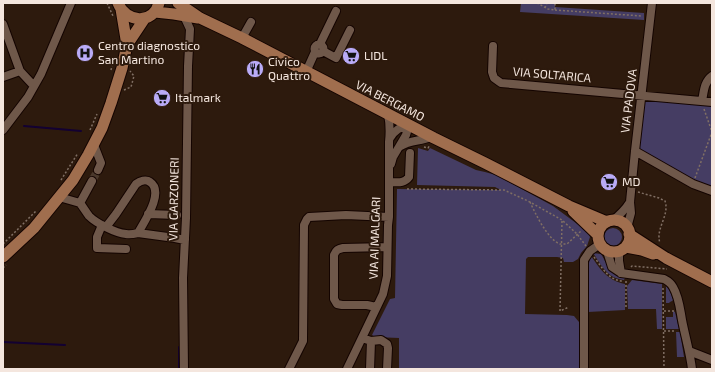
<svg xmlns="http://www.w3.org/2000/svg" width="715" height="372" font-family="'Exo 2',sans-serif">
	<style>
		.green { fill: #453d63 }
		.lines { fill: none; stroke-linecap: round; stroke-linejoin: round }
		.stream { stroke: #130132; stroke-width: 2 }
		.minor-tunnel { stroke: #4b392c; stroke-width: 8; stroke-dasharray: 8 4; stroke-linecap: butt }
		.minor-casing { stroke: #140400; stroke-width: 10 }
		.major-casing { stroke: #140400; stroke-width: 13 }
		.path { stroke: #806f64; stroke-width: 1.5; stroke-dasharray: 2 2; stroke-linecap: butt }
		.minor { stroke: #6f584a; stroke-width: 8 }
		.major { stroke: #a06e4e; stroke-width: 11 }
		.labels { text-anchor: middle; stroke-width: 4; stroke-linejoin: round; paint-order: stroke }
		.poi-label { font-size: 12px; fill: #f4e6de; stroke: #2d1a0d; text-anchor: start }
		.street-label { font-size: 12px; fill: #f4e6de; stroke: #2d1a0d }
	</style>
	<rect width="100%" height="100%" fill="#2d1a0d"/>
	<!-- green -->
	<path class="green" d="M521,3H555V7L644,13V20L520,12Z
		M642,95L712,102V191L635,151Z
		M418,148L428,151L430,148L476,170L485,172L496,175L553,206L580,226L589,234L590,237L587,246L581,253L578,259L573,262H564L563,258L557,257H528L526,259L525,314L567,315L574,316L579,322L580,369H399V338L375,337L372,335L390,299L395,298L397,189L501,190L495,187L417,185Z
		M604 237a9 9 0 1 1 18 0a9 9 0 1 1-18 0Z
		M593,253L601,254C608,265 610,276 625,278L624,280C607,278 602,266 593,253Z
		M591,256C601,270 607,280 625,284V310L588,312C588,299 586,266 591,256Z
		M632,280L662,284V329H657L656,309H628L627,286Z
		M666,286C670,290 671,294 673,300L672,301L670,302L669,303H666Z
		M673,311L675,312L679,329H666V317H673Z
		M676,332H680L684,357H677Z"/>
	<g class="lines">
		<!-- stream -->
		<path class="stream" d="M24,126L81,131
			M3,342L65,345
			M179,347V369"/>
		<!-- minor-tunnel -->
		<path class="minor-tunnel" d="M92,181L98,170"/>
		<defs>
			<path id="minor" d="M184,16L190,29L188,66L186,218L183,278L184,369
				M3,24L20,71L34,86
				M242,38L251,22
				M320,44L336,11
				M314.5 49a4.5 4.5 0 1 1 9 0a4.5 4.5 0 1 1-9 0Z
				M493,46L492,72L494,78L501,83L712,102
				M323,51L336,58L350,30
				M306,72L315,52
				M3,77L20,71
				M702,101C704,91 704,82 712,76
				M3,130L28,97L41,74L71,3
				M390,138C395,130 400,127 409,125L406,135L393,157L391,164
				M94,145L101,163L98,170
				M399,147C411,139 419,142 431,137
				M635,151L693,184L712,191
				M389,182C397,182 404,184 409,177L410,153
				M59,197L80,203L92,181
				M80,203C83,207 86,212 89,216C96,223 115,233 126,234C130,235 134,234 138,233C144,222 165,192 150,182C146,179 140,181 136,184L116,214L106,227
				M148,214L177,215
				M612,221C620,215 625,210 630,202
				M102,225L97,237V248L126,249
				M627,228L631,213L630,202L635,151L652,3
				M138,233L175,238L185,240
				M607,251L612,267L621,273L664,279C668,281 671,283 673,287C679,297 680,309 682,320C685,336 690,352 692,369
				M619,251V261L621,273
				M376,307L367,305H342L337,304L334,299V255C336,250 338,249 343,248L387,247
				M362,338L371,341L381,340L387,344L388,348L387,369
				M689,351L712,360
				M289,369L303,341L304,225L307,219L309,217L346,215L389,217
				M347,369L383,294L387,276L388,225L389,217V142C390,133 390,124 388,114
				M370,369L371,341
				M584,369V260L590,251L600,244"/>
			<path id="major" d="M118,3C126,23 153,25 159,3
				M178,3L200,18L242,38L434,138L485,163L569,206L607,222
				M121,9L127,45
				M155,12L174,14L198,18
				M573,211L598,235
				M598 236a16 16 0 1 1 32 0a16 16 0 1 1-32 0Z
				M629,234L666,258L712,282
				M626,247L642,250L653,254
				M3,257L34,228L73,180L88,155L102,128L111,103L122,68L127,45L145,18"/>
		</defs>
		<!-- minor casing -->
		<use href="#minor" class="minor-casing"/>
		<!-- major casing -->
		<use href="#major" class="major-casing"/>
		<!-- path -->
		<path class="path" d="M107,3L113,16
			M537,3L548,9L555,10V3
			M545,8L547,3
			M555,10L642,16
			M111,70L113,62
			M124,90L131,87L134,76L130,71
			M704,109L712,132
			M90,130L97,114
			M424,147L428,148L430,145
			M695,178L712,132
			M61,180L78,153
			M407,189L504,190L528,201L562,220L577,234L586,246
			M638,192L659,198L665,201C670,215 655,229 660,243
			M530,202C535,213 548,240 560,244C561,244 566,244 567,244L581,231
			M562,221L560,311L569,307
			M3,244L36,211
			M594,257C602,267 608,280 622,281
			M631,267L632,266L667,269
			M3,268L6,265
			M626,281V309
			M663,288L664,369
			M664,311H674
			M664,331H675"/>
		<!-- minor -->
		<use href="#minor" class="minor"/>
		<!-- major -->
		<use href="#major" class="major"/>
	</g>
	<!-- icons -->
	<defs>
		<symbol id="hospital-disc" viewBox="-11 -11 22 22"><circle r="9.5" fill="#b9abf7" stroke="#2d1a0d"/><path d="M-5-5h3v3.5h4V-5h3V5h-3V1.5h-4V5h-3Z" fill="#111"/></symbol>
		<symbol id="supermarket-disc" viewBox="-11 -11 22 22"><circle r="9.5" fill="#b9abf7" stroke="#2d1a0d"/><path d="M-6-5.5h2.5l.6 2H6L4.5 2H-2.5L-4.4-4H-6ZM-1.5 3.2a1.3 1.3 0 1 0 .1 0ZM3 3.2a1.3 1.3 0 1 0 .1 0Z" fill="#111"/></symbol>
		<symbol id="restaurant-disc" viewBox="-11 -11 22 22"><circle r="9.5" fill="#b9abf7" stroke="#2d1a0d"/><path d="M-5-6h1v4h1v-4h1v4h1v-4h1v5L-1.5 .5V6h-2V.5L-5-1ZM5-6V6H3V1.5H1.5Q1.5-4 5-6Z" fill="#111"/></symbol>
	</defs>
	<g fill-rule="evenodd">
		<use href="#hospital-disc" x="75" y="43" width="20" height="20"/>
		<use href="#supermarket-disc" x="341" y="46" width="20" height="20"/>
		<use href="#restaurant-disc" x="245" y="59" width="20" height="20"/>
		<use href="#supermarket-disc" x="152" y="88" width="20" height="20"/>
		<use href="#supermarket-disc" x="599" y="172" width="20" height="20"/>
	</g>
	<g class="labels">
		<!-- poi labels -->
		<g class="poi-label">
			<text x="98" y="50">Centro diagnostico<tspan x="98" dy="14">San Martino</tspan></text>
			<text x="364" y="60">LIDL</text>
			<text x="268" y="66">Civico<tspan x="268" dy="14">Quattro</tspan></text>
			<text x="175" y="102">Italmark</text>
			<text x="622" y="186">MD</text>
		</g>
		<!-- street labels -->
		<g class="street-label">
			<text transform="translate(552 75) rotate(5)" y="4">VIA SOLTARICA</text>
			<text transform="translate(390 101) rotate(27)" y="4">VIA BERGAMO</text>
			<text transform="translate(629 101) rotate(-83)" y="4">VIA PADOVA</text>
			<text transform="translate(174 199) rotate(-89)" y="4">VIA GARZONERI</text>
			<text transform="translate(375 238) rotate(-88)" y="4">VIA AI MALGARI</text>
		</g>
	</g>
	<!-- border -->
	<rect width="715" height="372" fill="none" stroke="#f4e6de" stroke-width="8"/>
</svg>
